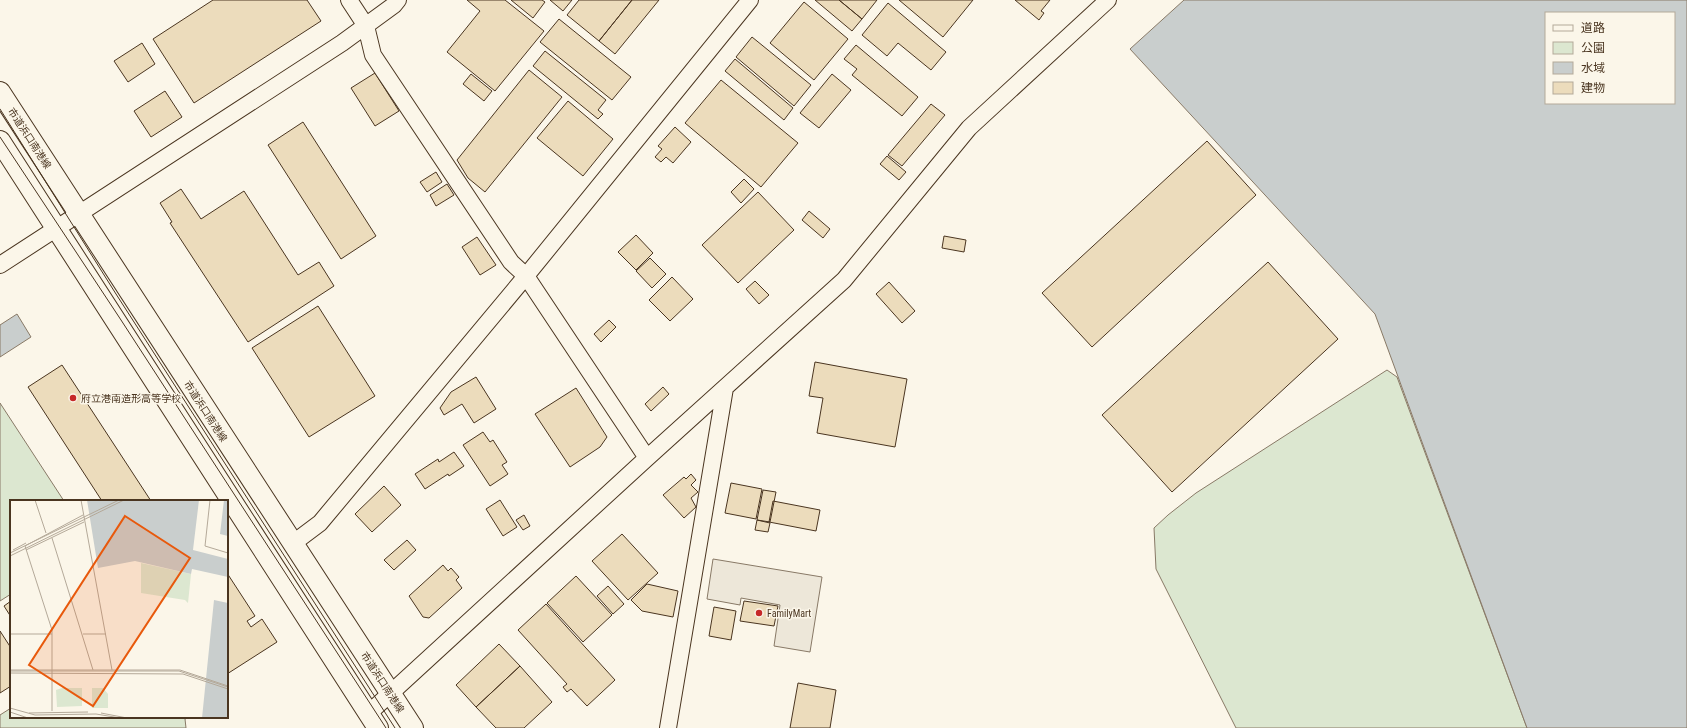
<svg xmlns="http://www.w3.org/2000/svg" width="1687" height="728" font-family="'Roboto Condensed','Noto Sans JP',sans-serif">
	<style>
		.green { fill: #dce7d0; stroke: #887966 }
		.parking { fill: #ede7d9; stroke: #887966 }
		.water { fill: #c9cecd; stroke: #887966; fill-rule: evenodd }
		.building { fill: #ecdcbc; stroke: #4a3520 }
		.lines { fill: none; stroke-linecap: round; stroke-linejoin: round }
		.minor-casing { stroke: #4a3520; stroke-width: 18 }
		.major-casing { stroke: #4a3520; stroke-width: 22 }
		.minor { stroke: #fbf6e9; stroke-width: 16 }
		.major { stroke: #fbf6e9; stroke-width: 20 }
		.tram { stroke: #4a3520; stroke-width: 1 }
		.poi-dot { fill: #c62828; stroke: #fbf6e9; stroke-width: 1.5 }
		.labels { text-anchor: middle; stroke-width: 3; stroke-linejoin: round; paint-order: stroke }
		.street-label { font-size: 10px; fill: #4a3520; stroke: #fbf6e9 }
		.poi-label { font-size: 10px; fill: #4a3520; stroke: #fbf6e9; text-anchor: start }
		.inset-road { fill: none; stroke: #b4a999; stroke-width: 1 }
		.view { fill: #e8590c; fill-opacity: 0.15; stroke: #e8590c; stroke-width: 2 }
		.inset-edge { fill: none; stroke: #4a3520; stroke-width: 2 }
	</style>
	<rect width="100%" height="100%" fill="#fbf6e9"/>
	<!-- green -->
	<path class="green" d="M1387,370L1397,377L1527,728H1236L1156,569L1154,528L1168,515L1196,493Z
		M0,403L64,501H11V594L0,601Z
		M11,708V717H189L185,719L186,728H0V715Z"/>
	<!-- parking -->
	<path class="parking" d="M713,559L822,577L810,652L774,646L780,605L741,598L740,605L707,599Z"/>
	<!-- water -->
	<path class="water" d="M1184,0H1687V728H1527L1375,314L1130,49ZM1546,13H1674V103H1546Z
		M17,314L31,337L0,357V325Z"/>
	<!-- building -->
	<path class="building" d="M213,0H307L321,21L194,103L153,39Z
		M467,0H505L544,31L495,91L447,52L480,11Z
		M511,0H542L545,2L533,18Z
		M550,0H572L563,11Z
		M579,0H632L599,41L567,15Z
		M632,0H659L615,54L599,41Z
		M815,0H839L862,19L852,31Z
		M839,0H877L862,19Z
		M899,0H973L943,37Z
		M1015,0H1050L1041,11L1044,13L1039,20Z
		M804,2L848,39L814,80L770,43Z
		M888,3L946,52L931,70L898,43L887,56L862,35Z
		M559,19L631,77L612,100L540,42Z
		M752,37L811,85L794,106L736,57Z
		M142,43L155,64L128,82L114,61Z
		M856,45L918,97L902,116L852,75L857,69L844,59Z
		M545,51L606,100L598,110L603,114L598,119L533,66Z
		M735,59L793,108L784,120L725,71Z
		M529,70L562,97L485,192L468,178L457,160Z
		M375,73L399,111L375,126L351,88Z
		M471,74L492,91L484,101L463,84Z
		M832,74L851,90L819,128L800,113Z
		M721,80L798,143L761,187L685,123Z
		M165,91L182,117L151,137L134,111Z
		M568,101L613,139L583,176L537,138Z
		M931,104L945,115L902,166L888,155Z
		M303,122L376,236L341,259L268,145Z
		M675,127L691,142L673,163L666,157L661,162L655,157L662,149L658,146Z
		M1207,141L1256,195L1092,347L1042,293Z
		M887,156L906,172L899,180L880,164Z
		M436,172L442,182L427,192L420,182Z
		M744,179L754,189L741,203L731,192Z
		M447,184L454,195L436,206L430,195Z
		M181,189L201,219L244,191L298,275L319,262L334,286L248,342L170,223L172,222L160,203Z
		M758,192L794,230L738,283L702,245Z
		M809,211L830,229L823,238L802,220Z
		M636,235L653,253L636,270L618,252Z
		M944,236L966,240L964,252L942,248Z
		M477,237L496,265L480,275L462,247Z
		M650,258L666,274L652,288L636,271Z
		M1268,262L1338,339L1172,492L1102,415Z
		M672,277L693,299L670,321L649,300Z
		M755,281L769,295L759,304L746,289Z
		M889,282L915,311L902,323L876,294Z
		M318,306L375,396L309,437L252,348Z
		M609,320L616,327L601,342L594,334Z
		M815,362L907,379L895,447L817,433L823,398L809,396Z
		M62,365L151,501H102L28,387Z
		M476,377L496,409L474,423L462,404L444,415L440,408L451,392Z
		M663,387L669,394L651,411L645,404Z
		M576,388L607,437L600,447L570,467L535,414Z
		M483,432L490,442L493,440L507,462L502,465L508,474L490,486L463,445Z
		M454,452L464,466L449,476L448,474L425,489L415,474L438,459L439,462Z
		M691,474L696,480L691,485L698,492L691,498L696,507L684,518L663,495L684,477L686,479Z
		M731,483L762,489L756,519L725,513Z
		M384,486L401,505L372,532L355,514Z
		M763,490L776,492L770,522L757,520Z
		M500,500L517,527L503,536L486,509Z
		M773,501L820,510L816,531L769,522Z
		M524,515L530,526L523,530L516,520Z
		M757,520L770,523L768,532L755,530Z
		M622,534L658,573L628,600L592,561Z
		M407,540L416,550L394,570L384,560Z
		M443,565L448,571L451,568L459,577L456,580L462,588L429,618L423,617L409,596Z
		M227,573L255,616L247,621L251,627L262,619L277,642L227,674V633L229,632L227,630Z
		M576,576L612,615L583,642L547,603Z
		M647,584L678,591L673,617L642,611L631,600Z
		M608,586L624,604L613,614L597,596Z
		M11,601V617L4,606Z
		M744,601L778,606L774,626L740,621Z
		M546,604L615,680L587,706L571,689L567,692L563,687L567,684L518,630Z
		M714,607L736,611L731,640L709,636Z
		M0,631L11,648V686L0,693Z
		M499,644L520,666L476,707L456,685Z
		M520,666L552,702L524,728H496L476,707Z
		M798,683L836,690L830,728H790Z"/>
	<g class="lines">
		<defs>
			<path id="minor" d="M349,0L366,26L373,55L511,262L526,276L647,458
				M0,265L342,43L394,5L398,0
				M292,544L320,523L526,276L750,0
				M369,713L647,458L844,280L969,128L1108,0
				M668,728L725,388"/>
			<path id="major" d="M0,92L413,728
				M0,141L378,728"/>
		</defs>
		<!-- minor casing -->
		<use href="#minor" class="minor-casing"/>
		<!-- major casing -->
		<use href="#major" class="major-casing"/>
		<!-- minor -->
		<use href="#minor" class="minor"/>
		<!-- major -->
		<use href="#major" class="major"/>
		<!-- tram -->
		<path class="tram" d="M0,109L116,294L395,728
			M0,137L121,320L386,728"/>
	</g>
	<!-- markers -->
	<g class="poi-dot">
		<circle cx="73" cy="398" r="4"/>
		<circle cx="759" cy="613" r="4"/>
	</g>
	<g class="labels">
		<!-- street labels -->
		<g class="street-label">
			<text transform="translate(30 138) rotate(57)" y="4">市道浜口南港線</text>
			<text transform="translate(206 411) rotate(57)" y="4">市道浜口南港線</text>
			<text transform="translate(383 682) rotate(57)" y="4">市道浜口南港線</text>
		</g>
		<!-- poi labels -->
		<g class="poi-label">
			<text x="81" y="402">府立港南造形高等学校</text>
			<text x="767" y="617">FamilyMart</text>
		</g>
	</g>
	<!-- overview -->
	<g transform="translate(10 500)">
		<rect width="218" height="218" fill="#fbf6e9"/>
		<path d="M131,63L181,74L178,103L175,100L131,93ZM52,188H72V206L47,207L46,190ZM82,188H93L98,194V208H82Z" fill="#dce7d0"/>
		<path d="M77,0H189L183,50L218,59V77L182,69L181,74L125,61L88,68ZM214,0H218V36L210,34ZM204,100L218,103V218H192Z" fill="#c9cecd"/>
		<path class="inset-road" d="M25,0L36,33M71,0L102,170M200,0L195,46L218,53M42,38L83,170M15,46L42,130V211M15,46L73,15M3,50L16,43M16,50L74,22M0,53L109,0M0,56L114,0M0,134H42M73,134H96M0,170H170L218,186M0,171H169L218,187M0,173L173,174L218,189M0,208L25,215L86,214L110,218M0,212L18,218M19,213L78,212M91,213L117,218"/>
		<path class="view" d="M115,16L180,58L83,206L19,165Z"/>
		<rect width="218" height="218" class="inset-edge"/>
	</g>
	<!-- legend -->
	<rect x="1545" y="12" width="130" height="92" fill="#fbf6e9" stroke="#b4a999"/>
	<rect x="1553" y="25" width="20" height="6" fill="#fbf6e9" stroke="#b4a999"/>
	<text x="1581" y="32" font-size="12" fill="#4a3520">道路</text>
	<rect x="1553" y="42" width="20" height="12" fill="#dce7d0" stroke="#b4a999"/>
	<text x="1581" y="52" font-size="12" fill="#4a3520">公園</text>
	<rect x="1553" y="62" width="20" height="12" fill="#c9cecd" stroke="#b4a999"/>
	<text x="1581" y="72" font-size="12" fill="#4a3520">水域</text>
	<rect x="1553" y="82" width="20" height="12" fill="#ecdcbc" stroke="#b4a999"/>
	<text x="1581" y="92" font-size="12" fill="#4a3520">建物</text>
</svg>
